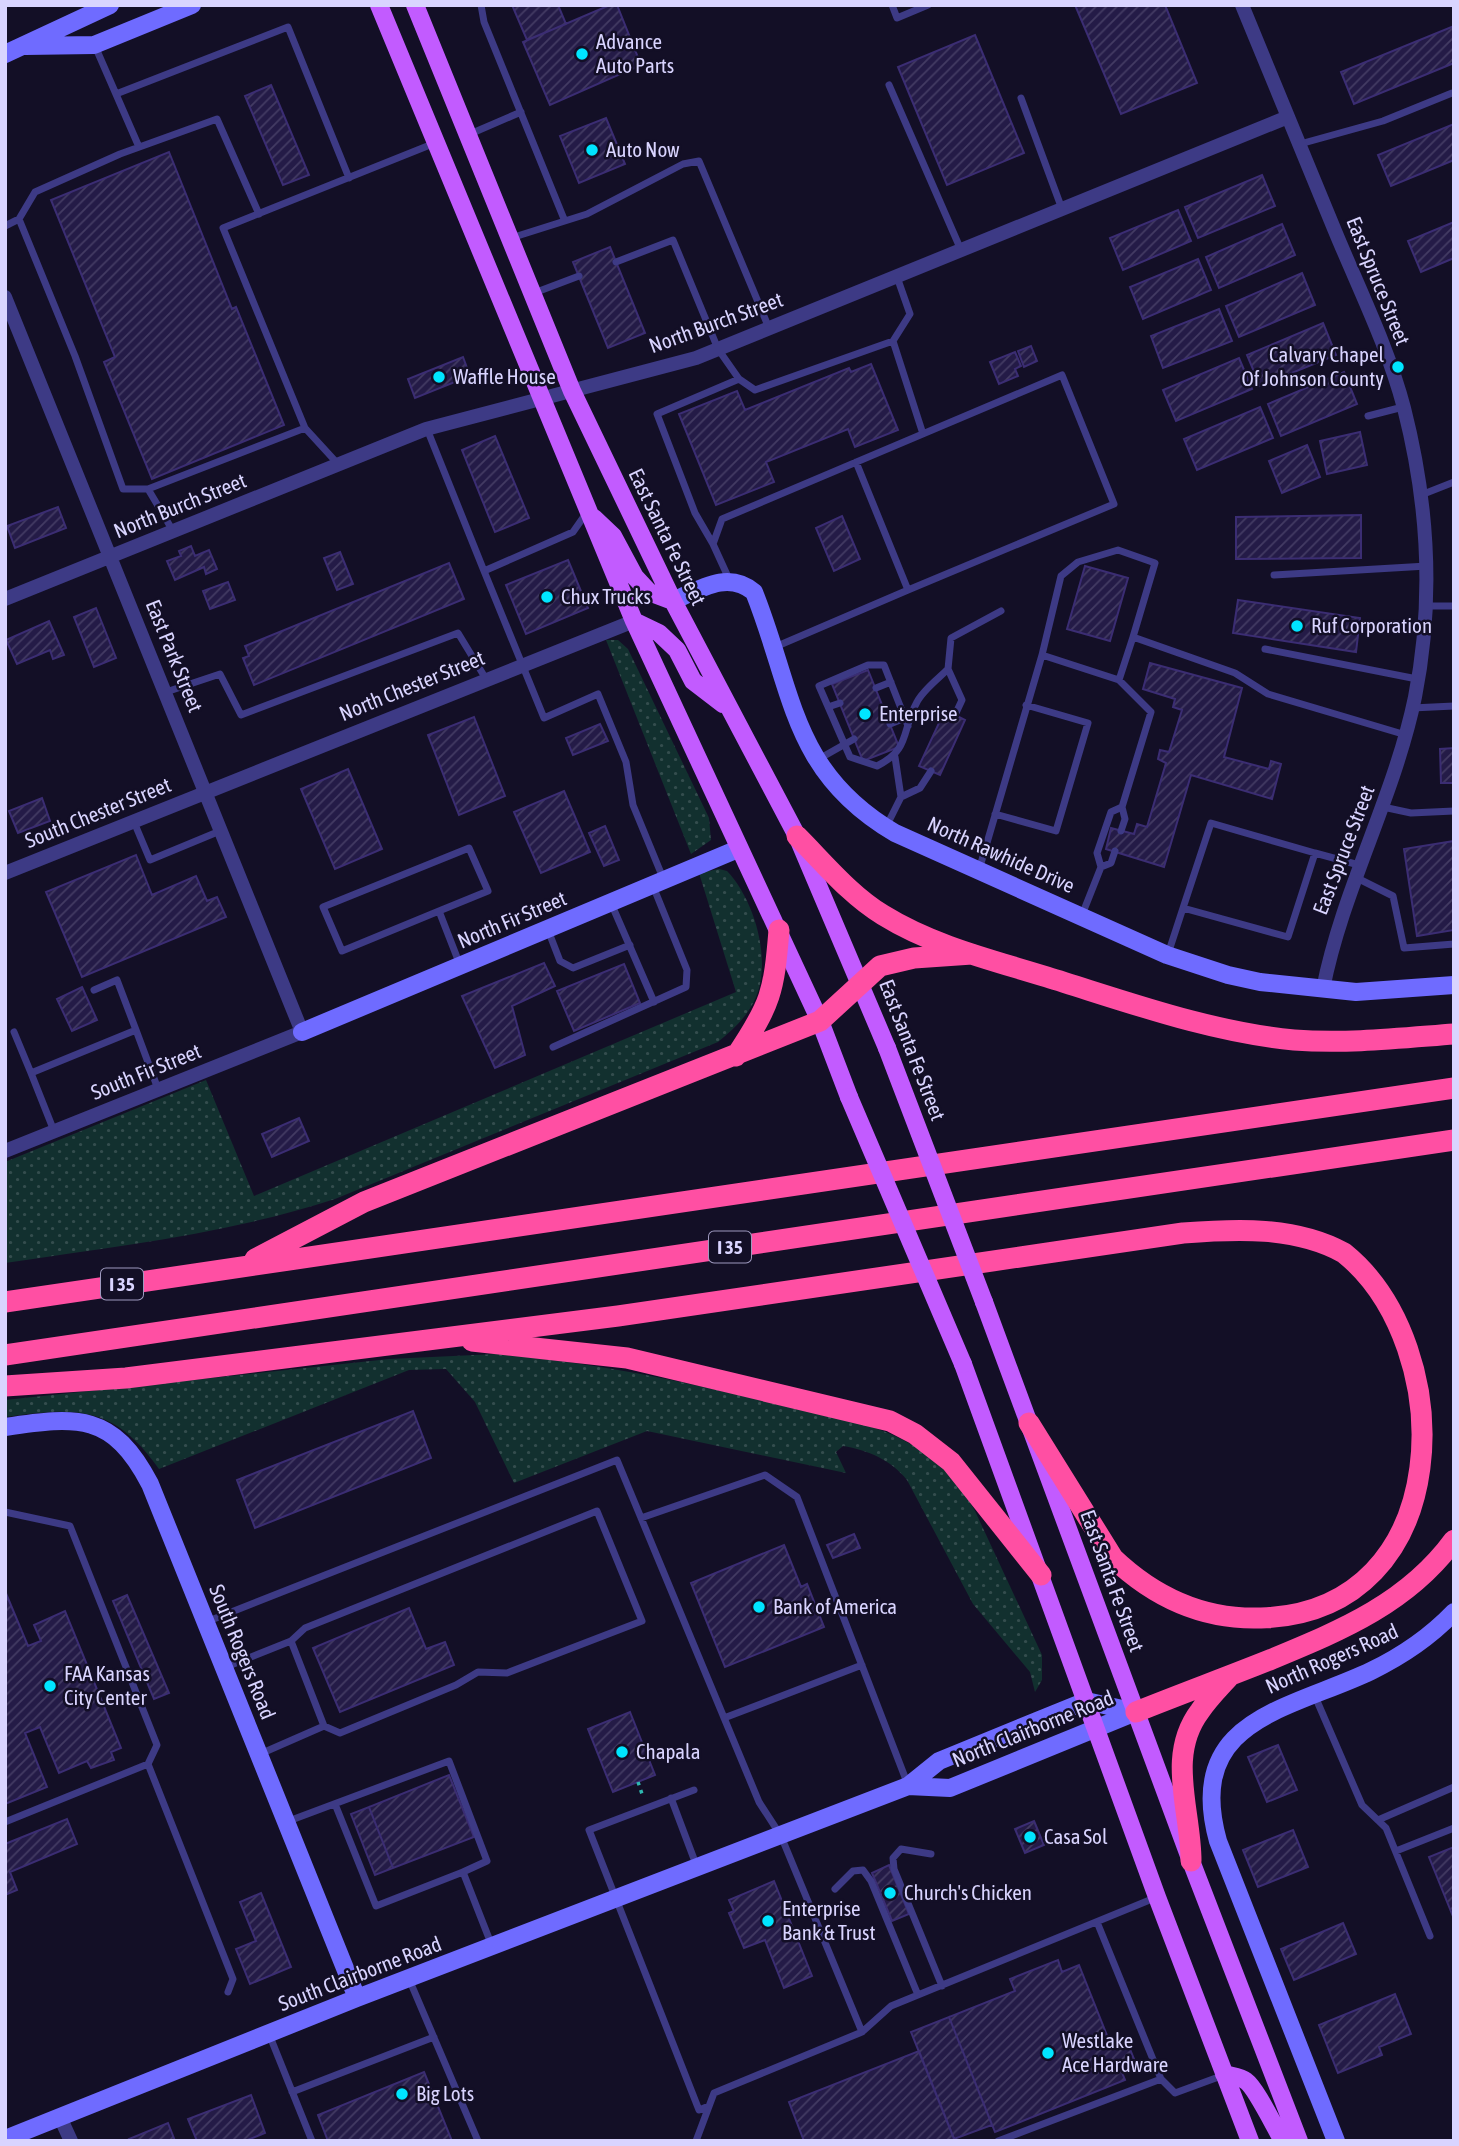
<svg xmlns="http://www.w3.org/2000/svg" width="1459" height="2146" font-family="'Asap Condensed',sans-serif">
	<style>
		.grass { fill: url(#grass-dots) }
		.building { fill: url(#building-hatch); stroke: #3b2d73; stroke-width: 2 }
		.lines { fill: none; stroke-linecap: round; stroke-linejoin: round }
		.path { stroke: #2fb8b0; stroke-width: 3.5; stroke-dasharray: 3.5 5; stroke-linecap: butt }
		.lane { stroke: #3d3a85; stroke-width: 7 }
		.street { stroke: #3d3a85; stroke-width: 14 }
		.secondary { stroke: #6f6bff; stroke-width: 18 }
		.primary { stroke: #c25bff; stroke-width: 18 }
		.highway { stroke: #ff4fa3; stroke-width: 21 }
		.primary-bridge { stroke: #c25bff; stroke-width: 18 }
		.poi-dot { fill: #00e5ff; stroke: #130f26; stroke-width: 2.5 }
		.labels { text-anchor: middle; stroke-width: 5; stroke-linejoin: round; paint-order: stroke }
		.shield { fill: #130f26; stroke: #9e99be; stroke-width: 2 }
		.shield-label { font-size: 19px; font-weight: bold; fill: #d9d4ff }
		.poi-label { font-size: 21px; fill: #d9d4ff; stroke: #130f26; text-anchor: start }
		.street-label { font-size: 21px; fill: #d9d4ff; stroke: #130f26 }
	</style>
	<defs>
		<pattern id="grass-dots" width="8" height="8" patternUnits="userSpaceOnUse" patternTransform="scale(1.75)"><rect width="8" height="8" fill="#12302f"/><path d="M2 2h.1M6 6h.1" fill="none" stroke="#344d4e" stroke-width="1.8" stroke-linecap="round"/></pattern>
		<pattern id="building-hatch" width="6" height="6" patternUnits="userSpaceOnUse" patternTransform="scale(1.75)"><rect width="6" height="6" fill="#241b47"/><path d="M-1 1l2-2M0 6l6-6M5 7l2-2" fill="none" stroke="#433b63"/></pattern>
	</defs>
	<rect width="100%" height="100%" fill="#130f26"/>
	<!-- grass -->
	<path class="grass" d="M618,640L628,649L709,818L711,840L691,854L606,640Z
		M719,869L727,871C754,899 772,959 756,997C748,1016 734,1029 718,1042L335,1199C228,1234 116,1246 5,1263V1162L206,1080L254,1196L736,992L699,873Z
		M496,1354C596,1362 691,1383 788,1407C830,1417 877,1423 914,1446C941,1462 960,1484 975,1511L1042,1655V1680L1035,1692L1030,1672L973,1604L907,1480C891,1460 868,1450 843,1446L836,1452L846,1473L647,1431L514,1483L475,1402L446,1369L409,1370L159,1469C114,1405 77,1407 5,1417V1400L389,1359Z"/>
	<!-- building -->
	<path class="building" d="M512,5H558L566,24L527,40Z
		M610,5H617L641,65L550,105L523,42Z
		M1075,5H1165L1197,83L1121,114Z
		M1454,26V63L1354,104L1341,72Z
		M975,35L1024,153L947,185L898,67Z
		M271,85L309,175L283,185L245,96Z
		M606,118L625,164L579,183L560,136Z
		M1454,124V160L1391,186L1378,155Z
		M169,152L232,309L236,307L284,425L152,479L104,362L115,357L51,200Z
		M1262,175L1275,206L1198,238L1185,207Z
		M1178,210L1191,241L1123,270L1110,238Z
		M1454,222V258L1421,272L1408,241Z
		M1282,224L1295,255L1219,288L1206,257Z
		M610,247L645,333L608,348L573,262Z
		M1198,259L1211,290L1143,319L1130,287Z
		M1302,273L1315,305L1239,337L1226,306Z
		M1219,309L1232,341L1163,368L1151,336Z
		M1323,323L1336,355L1260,386L1247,355Z
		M1031,346L1037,361L1024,367L1018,351Z
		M1015,352L1021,366L1015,369L1018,376L999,384L990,362Z
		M463,357L470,376L415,398L408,379Z
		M1239,358L1252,389L1176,421L1163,390Z
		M871,364L898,430L855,447L848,429L766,462L774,482L716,505L679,414L737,391L745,410L849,368L851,372Z
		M1344,372L1357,404L1281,436L1268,404Z
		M1260,407L1273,438L1197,470L1184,439Z
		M1360,432L1367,465L1327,474L1320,441Z
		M495,436L529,518L495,532L462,450Z
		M1307,445L1320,477L1282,493L1269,461Z
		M58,507L66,528L15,548L7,526Z
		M1361,515V558L1236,559V517Z
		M842,516L860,559L834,571L816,528Z
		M191,546L195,556L209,550L217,569L206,574L204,567L175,580L167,561L181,556L179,551Z
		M340,552L353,584L337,590L324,558Z
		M568,560L588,608L526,634L506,585Z
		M449,563L464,599L254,685L243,658L249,656L245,646Z
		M1085,566L1128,578L1110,641L1067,629Z
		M228,582L235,600L210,609L203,591Z
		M1238,600L1360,618L1356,652L1233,633Z
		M96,608L116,658L94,667L74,617Z
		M49,621L64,655L53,659L50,650L17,664L6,640Z
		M1150,663L1242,688L1224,757L1269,769L1271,761L1281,764L1272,799L1191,775L1164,867L1106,849L1111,828L1134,834L1137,824L1147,827L1166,763L1158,759L1160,750L1169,752L1182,710L1173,707L1175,699L1143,689Z
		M868,670L899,747L863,761L832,684Z
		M945,710L965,720L940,775L919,766Z
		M474,717L505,796L459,815L428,735Z
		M600,724L608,741L573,755L566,738Z
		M1454,748V783H1441L1440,749Z
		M348,769L382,849L335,869L301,789Z
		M564,791L590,852L541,873L514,812Z
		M42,798L50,821L18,833L9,811Z
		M605,826L619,860L604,866L589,833Z
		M1454,841V930L1417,936L1404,849Z
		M136,855L152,895L196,876L207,901L217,897L226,917L82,977L46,892Z
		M544,963L555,986L512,1006L525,1055L495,1068L462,996Z
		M624,964L640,1003L574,1031L557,991Z
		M82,987L97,1020L72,1031L57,999Z
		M299,1118L309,1141L272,1157L262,1134Z
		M413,1411L431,1458L255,1528L237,1480Z
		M854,1534L860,1548L833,1558L827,1545Z
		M784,1545L801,1587L807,1584L824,1627L725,1667L691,1583Z
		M5,1591L28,1646L41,1641L34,1625L65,1611L121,1748L111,1752L114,1760L91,1768L87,1761L59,1773L40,1727L25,1733L47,1787L5,1804Z
		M127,1595L169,1693L154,1699L113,1601Z
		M409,1608L426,1649L445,1642L454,1665L340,1712L313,1648Z
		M630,1712L655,1775L613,1792L588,1729Z
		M1278,1745L1297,1790L1267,1802L1248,1757Z
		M449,1775L474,1837L393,1868L369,1807Z
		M369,1807L393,1868L375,1875L351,1814Z
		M67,1819L77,1844L10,1872L17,1890L5,1895V1844Z
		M1034,1821L1044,1845L1025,1853L1015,1829Z
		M1293,1830L1308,1867L1258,1887L1243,1850Z
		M1454,1847V1919L1429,1857Z
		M889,1865L909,1914L892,1921L872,1873Z
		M774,1881L812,1976L784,1988L765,1940L744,1948L729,1913L734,1911L729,1900Z
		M261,1893L291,1967L250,1984L236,1949L256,1941L240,1902Z
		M1343,1923L1356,1954L1294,1980L1281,1949Z
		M1058,1960L1062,1972L1079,1965L1110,2043L1125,2037L1136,2064L1121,2070L1125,2080L995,2132L949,2017L1015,1991L1010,1979Z
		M1395,1994L1411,2034L1379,2047L1382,2055L1338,2073L1319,2025Z
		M949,2017L992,2125L954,2139L911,2032Z
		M919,2051L955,2141H804L789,2102Z
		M424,2072L452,2141H328L318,2115Z
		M251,2095L265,2133L245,2141H197L188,2119Z
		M168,2123L175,2141H130L129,2139Z"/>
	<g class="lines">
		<!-- path -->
		<path class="path" d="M638,1782L643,1797"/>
		<!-- lane -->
		<path class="lane" d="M481,5L484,22L564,219
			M892,5L897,18L928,5
			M95,46L139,147
			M889,85L961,250
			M116,94L288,27L349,178
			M1021,98L1062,209
			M470,134L521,112
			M1300,144L1383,121L1452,93
			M5,226L19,219
			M511,238L587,214L683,164L699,161L769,328
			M616,262L673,240L718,349L739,379L657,414L695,513L713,544
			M897,277L910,314L893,341L923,434
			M534,293L579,276
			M739,379L755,390L893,341
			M1368,416L1403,407
			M427,429L484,571
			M338,464L305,428L223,228L435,143
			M148,489L305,428
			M1421,495L1454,482
			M587,512L573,532L484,571L544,718L598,694L626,762L633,805L663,878
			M173,531L148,489H123L75,356L19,219L35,192L120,154L217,119L259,214
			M1274,575L1427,566
			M729,579L713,544L722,519L1062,375L1114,504L908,590
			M1425,606H1454
			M775,647L908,590L856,462
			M1265,649L1417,679
			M1042,655L1061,576L1078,562L1118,550L1155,563L1133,637
			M948,669L962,700L955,715
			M876,688L891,682
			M166,692L220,674L241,715L458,633L486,679
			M828,707L840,703
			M1412,708L1454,706
			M890,724L905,718
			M908,726L884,665H868L819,686L850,757L877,766C911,749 901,731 917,702C923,690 938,679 948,669L951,638L1001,611
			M817,760L854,739
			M901,797L920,788L931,771
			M1383,807L1411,813L1454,811
			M995,814L1056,831L1088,723L1026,705
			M134,822L150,860L220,831
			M886,827L901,797L895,757
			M1121,831L1125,819L1122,807
			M1101,867L1111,863L1115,851
			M979,870L1042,655L1119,680L1133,637L1235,673L1268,694L1406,735
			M1355,877L1393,896L1404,948L1454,944
			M611,903L654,1002
			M1183,908L1211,823L1315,853
			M439,911L488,891L469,848L323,907L342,951L439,911L460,965
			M1082,915L1101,867L1097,853L1111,812L1122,807L1151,712L1119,680
			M548,930L560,961L573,968L630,945
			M1168,954L1183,908L1288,937L1315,853L1359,865
			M94,990L117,980L136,1030
			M14,1032L31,1073L136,1030L158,1089
			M553,1047L686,987L687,970L653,886
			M31,1073L54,1131
			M5,1512L70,1526L157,1745L148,1764L5,1822
			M641,1518L765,1475L797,1497L908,1785
			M206,1622L617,1460L759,1802L781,1836L862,2032
			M291,1641L324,1726
			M226,1667L291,1641L305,1628L597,1511L642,1621L507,1673L478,1672L456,1685L340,1733L324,1726L260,1754
			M1314,1694L1362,1805L1386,1828L1430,1936
			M724,1718L862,1665
			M148,1764L233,1979L228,1992
			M694,1790L589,1830L699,2110L709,2106
			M671,1798L697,1867
			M335,1804L376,1906L463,1872
			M1378,1820L1454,1787
			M286,1822L449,1761L487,1861L463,1872L492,1946
			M1396,1851L1454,1828
			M931,1854L901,1849L893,1858L894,1869L942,1986
			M835,1889L853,1871L863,1870L871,1881L918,1995
			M409,1979L478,2141
			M269,2034L312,2141
			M1161,2079L1175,2093L1224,2075
			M292,2092L434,2037
			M696,2141L714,2093L862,2032L891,2006L1157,1897
			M998,2141L1161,2079L1097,1922"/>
		<!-- street -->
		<path class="street" d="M1242,5C1273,80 1304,155 1335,231C1359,289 1388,347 1404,408C1428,502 1434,601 1415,697C1394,798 1343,888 1323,989
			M5,297L302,1032L5,1151
			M5,599L426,429L696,358L1288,117
			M5,873L634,621
			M60,2117L71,2141"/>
		<!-- secondary -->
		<path class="secondary" d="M25,46L94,45L192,5
			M5,54L110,5
			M673,601C700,589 728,570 754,592C794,692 791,772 895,833L1167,955L1228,975L1260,982L1356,992L1454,985
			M302,1032L738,849
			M5,1427C78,1416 113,1413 150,1484L357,1998
			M908,1786L950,1788L1136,1712
			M5,2139L357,1998L908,1786L939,1761L1086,1701L1136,1712
			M1336,2141L1218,1841C1184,1719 1289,1710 1371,1671C1402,1656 1430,1637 1454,1612"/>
		<!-- primary -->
		<path class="primary" d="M379,5L634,621L820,1021L849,1097
			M415,5L572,391L673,601L797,836L887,1048
			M594,518L613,536L635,577L649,592L673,601
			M634,621L659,633L677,650L693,681L723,704
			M984,1302L1191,1861L1299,2141
			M963,1364L1157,1897L1250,2141
			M1224,2074C1231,2076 1241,2077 1246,2081C1256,2088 1275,2128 1283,2141"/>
		<!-- highway -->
		<path class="highway" d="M797,836C824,863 850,895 883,915C933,946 992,960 1047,977C1128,1002 1210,1032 1294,1040C1347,1044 1401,1038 1454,1034
			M736,1056C771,1004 774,992 779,930
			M255,1259L364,1202L820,1021L880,966L914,958L972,954
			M5,1302L1454,1088
			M472,1341L627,1358L890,1421L915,1434L951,1462L1041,1575
			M5,1355L1454,1140
			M5,1386L126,1378L618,1316L1183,1233C1236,1229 1295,1226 1344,1253C1459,1346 1459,1612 1261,1618C1203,1620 1154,1597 1113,1558L1029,1423
			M1136,1712C1181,1694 1227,1677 1272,1659C1342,1630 1408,1603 1454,1540
			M1191,1861C1191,1810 1166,1756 1200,1711C1208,1699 1219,1688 1229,1677"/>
		<!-- primary-bridge -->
		<path class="primary-bridge" d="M887,1048L984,1302
			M849,1097L963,1364"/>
	</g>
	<!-- markers -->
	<g class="poi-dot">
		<circle cx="582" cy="54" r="7"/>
		<circle cx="592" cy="150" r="7"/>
		<circle cx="1398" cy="367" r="7"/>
		<circle cx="439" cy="377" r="7"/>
		<circle cx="547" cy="597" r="7"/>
		<circle cx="1297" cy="626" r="7"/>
		<circle cx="865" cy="714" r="7"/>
		<circle cx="759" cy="1607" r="7"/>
		<circle cx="50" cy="1686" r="7"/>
		<circle cx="622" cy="1752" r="7"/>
		<circle cx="1030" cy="1837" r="7"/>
		<circle cx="890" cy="1893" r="7"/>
		<circle cx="768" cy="1921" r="7"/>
		<circle cx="1048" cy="2053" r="7"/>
		<circle cx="402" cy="2094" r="7"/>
	</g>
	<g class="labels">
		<!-- shield labels -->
		<g class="shield">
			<rect x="709" y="1231.5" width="42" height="31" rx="5"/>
			<rect x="101" y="1268.5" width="42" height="31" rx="5"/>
		</g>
		<g class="shield-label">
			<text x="730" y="1254">I 35</text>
			<text x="122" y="1291">I 35</text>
		</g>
		<!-- poi labels -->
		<g class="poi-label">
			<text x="596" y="49">Advance<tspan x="596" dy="24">Auto Parts</tspan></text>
			<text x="606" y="157">Auto Now</text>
			<text x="1384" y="362" text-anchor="end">Calvary Chapel<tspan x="1384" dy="24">Of Johnson County</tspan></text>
			<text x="453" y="384">Waffle House</text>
			<text x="561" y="604">Chux Trucks</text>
			<text x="1311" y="633">Ruf Corporation</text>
			<text x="879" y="721">Enterprise</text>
			<text x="773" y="1614">Bank of America</text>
			<text x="64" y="1681">FAA Kansas<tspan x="64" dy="24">City Center</tspan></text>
			<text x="636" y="1759">Chapala</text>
			<text x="1044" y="1844">Casa Sol</text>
			<text x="904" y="1900">Church's Chicken</text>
			<text x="782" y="1916">Enterprise<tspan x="782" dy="24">Bank &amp; Trust</tspan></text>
			<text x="1062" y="2048">Westlake<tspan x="1062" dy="24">Ace Hardware</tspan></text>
			<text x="416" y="2101">Big Lots</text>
		</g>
		<!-- street labels -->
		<g class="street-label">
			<text transform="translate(1378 281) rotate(68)" y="7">East Spruce Street</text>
			<text transform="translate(716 323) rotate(-20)" y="7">North Burch Street</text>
			<text transform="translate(180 506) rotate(-22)" y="7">North Burch Street</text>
			<text transform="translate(667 537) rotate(64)" y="7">East Santa Fe Street</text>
			<text transform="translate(174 656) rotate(68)" y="7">East Park Street</text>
			<text transform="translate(412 686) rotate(-22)" y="7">North Chester Street</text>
			<text transform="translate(98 813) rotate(-22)" y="7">South Chester Street</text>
			<text transform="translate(1344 850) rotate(-69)" y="7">East Spruce Street</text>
			<text transform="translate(1001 855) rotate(24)" y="7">North Rawhide Drive</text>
			<text transform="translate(512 920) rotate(-23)" y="7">North Fir Street</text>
			<text transform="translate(912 1050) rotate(69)" y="7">East Santa Fe Street</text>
			<text transform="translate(146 1072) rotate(-22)" y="7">South Fir Street</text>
			<text transform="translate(1112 1581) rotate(70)" y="7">East Santa Fe Street</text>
			<text transform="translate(242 1652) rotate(68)" y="7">South Rogers Road</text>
			<text transform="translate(1332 1659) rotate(-24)" y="7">North Rogers Road</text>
			<text transform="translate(1033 1729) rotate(-22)" y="7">North Clairborne Road</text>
			<text transform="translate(360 1974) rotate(-21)" y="7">South Clairborne Road</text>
		</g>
	</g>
	<!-- border -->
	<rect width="1459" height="2146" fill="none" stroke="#d9d4ff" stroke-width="14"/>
</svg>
